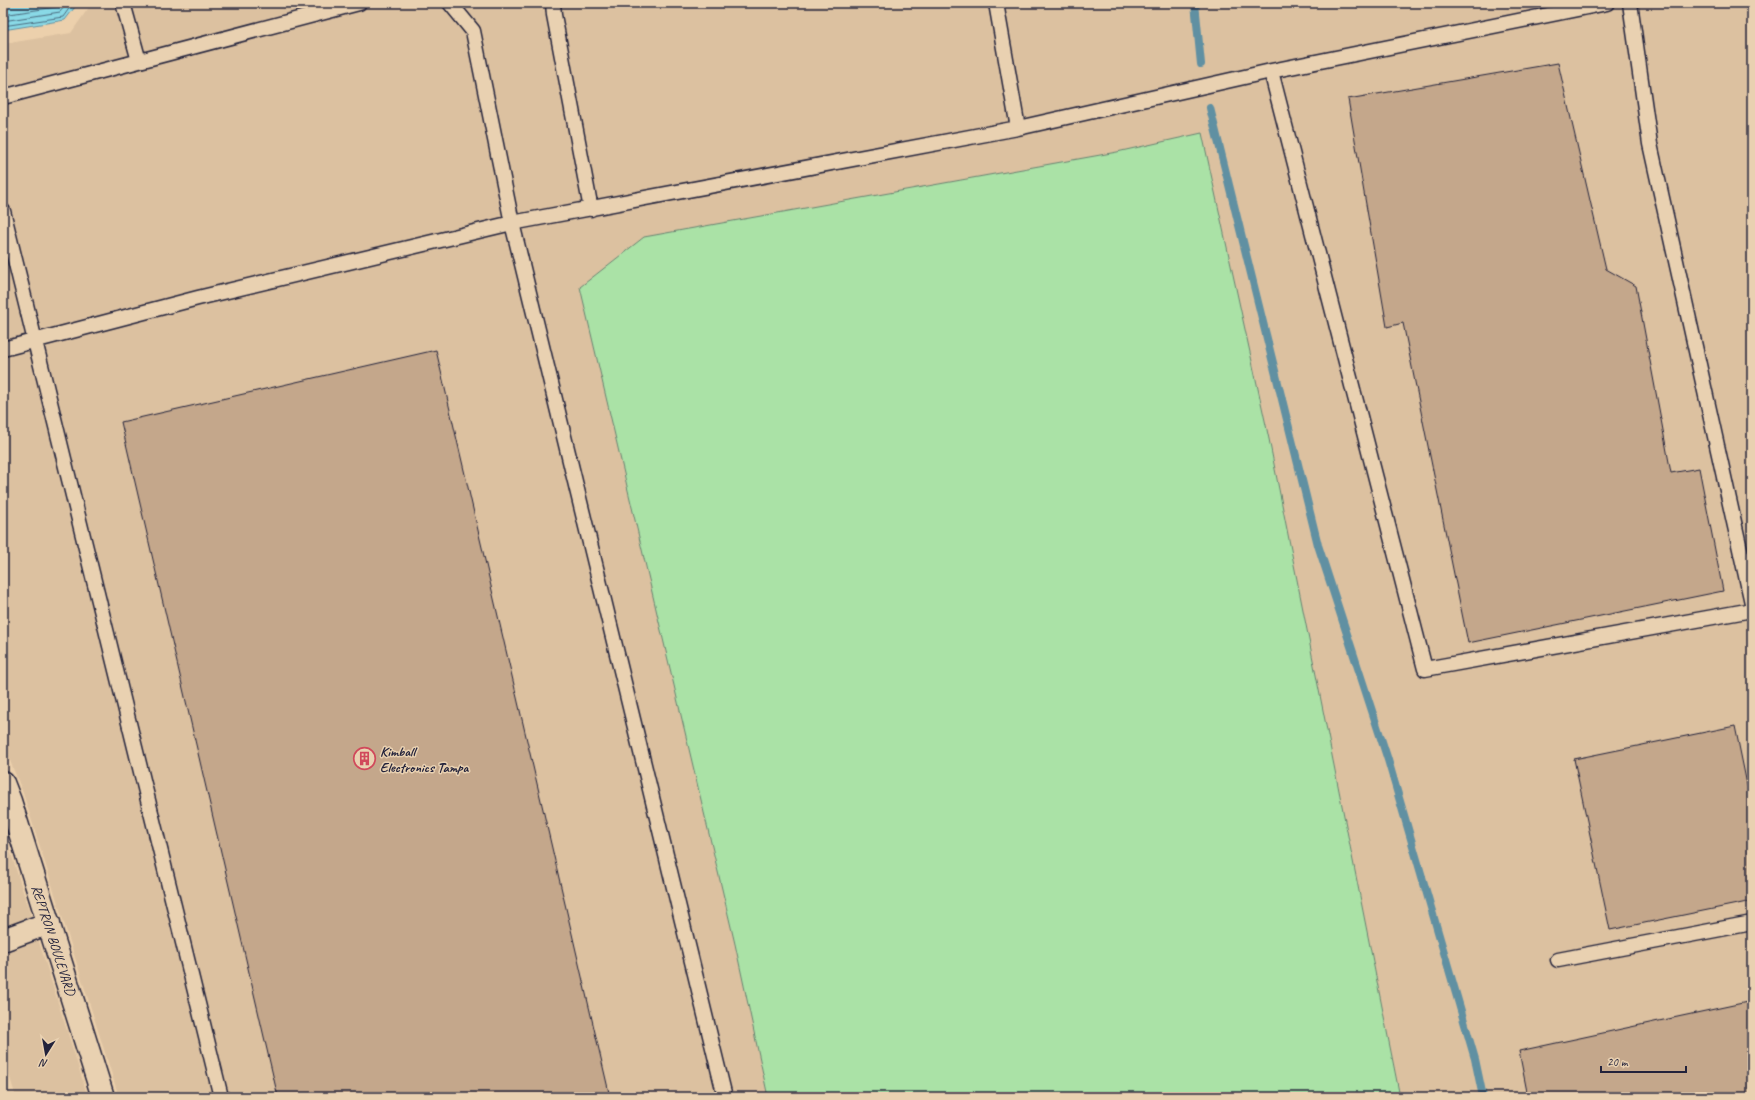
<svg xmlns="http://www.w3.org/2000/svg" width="1755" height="1100" font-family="Caveat,sans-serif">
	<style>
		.built { fill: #dcc1a0 }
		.green { fill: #aae2a6; stroke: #668270 }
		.water { fill: #89d9e6; stroke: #6090a2 }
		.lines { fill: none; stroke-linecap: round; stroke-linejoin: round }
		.shore { stroke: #4b6b7f; stroke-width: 1 }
		.stream { stroke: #6090a2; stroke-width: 8 }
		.building { fill: #c4a78b; stroke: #22223b }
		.service-casing { stroke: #22223b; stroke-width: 17 }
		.minor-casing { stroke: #22223b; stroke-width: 25 }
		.tertiary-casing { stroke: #22223b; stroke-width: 25 }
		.service { stroke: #e9d1b1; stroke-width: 14 }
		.minor { stroke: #e9d1b1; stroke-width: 22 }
		.tertiary { stroke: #e9d1b1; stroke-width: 22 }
		.labels { text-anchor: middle; stroke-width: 3; stroke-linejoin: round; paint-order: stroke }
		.poi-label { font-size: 14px; font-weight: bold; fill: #22223b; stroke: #e9d1b1; text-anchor: start }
		.street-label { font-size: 14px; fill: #22223b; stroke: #e9d1b1 }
	</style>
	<rect width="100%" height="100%" fill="#ecd0ac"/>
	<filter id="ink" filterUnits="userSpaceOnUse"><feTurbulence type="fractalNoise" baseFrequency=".025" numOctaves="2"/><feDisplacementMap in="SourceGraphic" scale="8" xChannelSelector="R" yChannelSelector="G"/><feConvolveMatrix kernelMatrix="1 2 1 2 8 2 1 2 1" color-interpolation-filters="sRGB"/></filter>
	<g filter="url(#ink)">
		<!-- built -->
		<path class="built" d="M92,3H1752V1097H1400L1269,439L1202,133L1117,152L644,237L580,287L735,944L768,1097H119L23,793L3,743V44L71,33Z
			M3,828L88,1097H16L3,1056Z"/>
		<!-- green -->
		<path class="green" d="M1202,133L1269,439L1400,1097H768L735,944L580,287L644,237L1117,152Z"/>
		<!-- water -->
		<path class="water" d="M3,3H78L65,20L3,30Z"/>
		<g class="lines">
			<!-- shore -->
			<path class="shore" d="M3,15L56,7L59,3
				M3,21L60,12L67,3
				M3,26L63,17L73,3"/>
			<!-- stream -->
			<path class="stream" d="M1195,3L1201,64
				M1210,108L1318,545L1388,760L1475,1059L1483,1097"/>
		</g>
		<!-- building -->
		<path class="building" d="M1558,63L1606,269L1636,286L1671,473L1699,468L1723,591L1468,643L1403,323L1387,327L1348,99Z
			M436,350L610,1097H278L121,422Z
			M1735,726L1752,809V901L1610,930L1574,759Z
			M1752,1001V1097H1528L1519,1051Z"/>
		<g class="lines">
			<defs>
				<path id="service" d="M123,3L139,61
					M450,3L473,31L512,223L725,1097
					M553,3L554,15L591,209
					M996,3L1018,128
					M1607,3L1271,71L1425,669L1752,610
					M1630,3L1650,144L1752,603
					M3,97L359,3
					M3,211L221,1097
					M3,349L198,298L512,223L1018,128L1271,71
					M1558,960L1752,923"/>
				<path id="minor" d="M3,940L49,923"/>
				<path id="tertiary" d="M3,783L10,801L103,1097"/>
			</defs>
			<!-- service casing -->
			<use href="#service" class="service-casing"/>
			<!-- minor casing -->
			<use href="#minor" class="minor-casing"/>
			<!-- tertiary casing -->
			<use href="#tertiary" class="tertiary-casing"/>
			<!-- service -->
			<use href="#service" class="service"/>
			<!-- minor -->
			<use href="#minor" class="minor"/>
			<!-- tertiary -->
			<use href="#tertiary" class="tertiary"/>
		</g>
	</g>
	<!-- icons -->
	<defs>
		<symbol id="building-ring" viewBox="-11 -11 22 22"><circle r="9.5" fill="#e9d1b1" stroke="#d1495b" stroke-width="1.5"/><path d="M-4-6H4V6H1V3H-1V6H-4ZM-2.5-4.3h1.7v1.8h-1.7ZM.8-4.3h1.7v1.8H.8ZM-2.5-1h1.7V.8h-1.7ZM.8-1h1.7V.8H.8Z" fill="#d1495b"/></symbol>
	</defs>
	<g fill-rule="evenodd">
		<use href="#building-ring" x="352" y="746" width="25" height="25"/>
	</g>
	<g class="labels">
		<!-- poi labels -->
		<g class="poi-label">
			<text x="380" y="756">Kimball<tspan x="380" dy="16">Electronics Tampa</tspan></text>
		</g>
		<!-- street labels -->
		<g class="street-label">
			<text transform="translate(54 940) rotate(72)" y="5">REPTRON BOULEVARD</text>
		</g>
	</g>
	<!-- margin -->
	<rect width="1755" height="1100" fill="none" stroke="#e9d1b1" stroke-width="16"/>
	<rect x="8" y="8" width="1739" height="1084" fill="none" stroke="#22223b" stroke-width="1.5" filter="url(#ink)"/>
	<!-- north arrow -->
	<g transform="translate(46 1054) rotate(191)" stroke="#e9d1b1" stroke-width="3" paint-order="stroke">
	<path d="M0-3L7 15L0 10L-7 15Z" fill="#22223b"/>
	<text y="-6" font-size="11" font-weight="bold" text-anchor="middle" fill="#22223b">N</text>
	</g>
	<!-- scale -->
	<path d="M1601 1066v6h85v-6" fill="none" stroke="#22223b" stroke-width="2"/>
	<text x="1607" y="1066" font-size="12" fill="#22223b" stroke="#e9d1b1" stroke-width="3" paint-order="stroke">20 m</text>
</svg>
